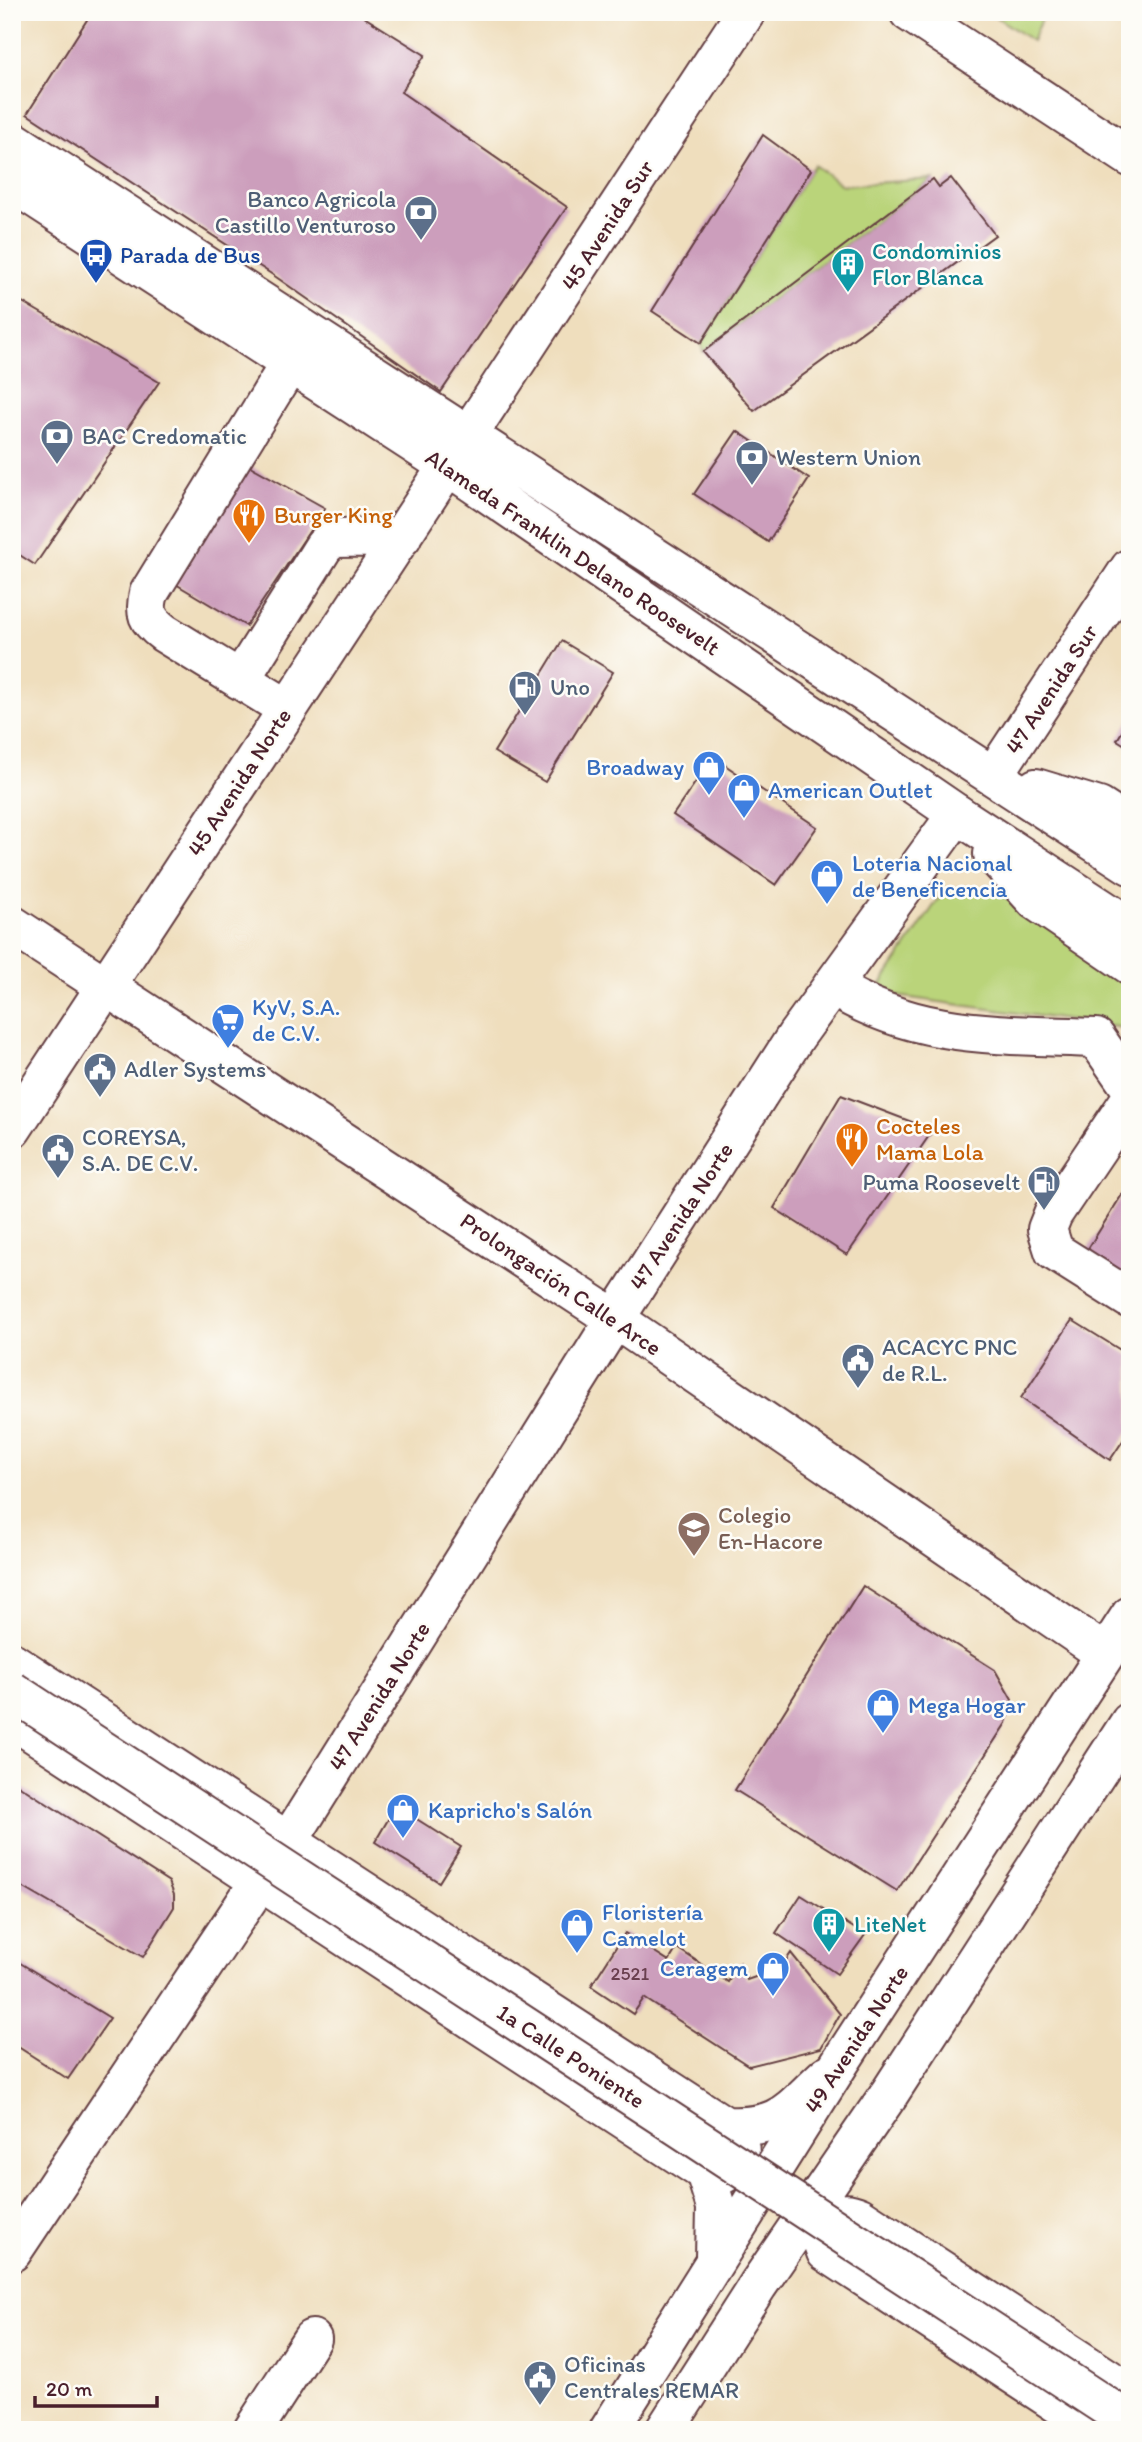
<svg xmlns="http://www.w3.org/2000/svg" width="1142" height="2442" font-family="Itim,sans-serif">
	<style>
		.green { fill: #bad47a; stroke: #827a52; stroke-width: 2 }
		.building { fill: #cc9ebc }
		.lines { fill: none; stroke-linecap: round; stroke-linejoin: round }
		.minor-casing { stroke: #633c41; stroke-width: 42 }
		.major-casing { stroke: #633c41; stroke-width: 42 }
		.minor { stroke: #fff; stroke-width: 38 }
		.major { stroke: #fff; stroke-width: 38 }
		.minor-bridge-casing { stroke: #633c41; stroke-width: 42; stroke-linecap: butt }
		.minor-bridge { stroke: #fff; stroke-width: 38 }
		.labels { text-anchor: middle; stroke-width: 5; stroke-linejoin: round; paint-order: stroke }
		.number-label { font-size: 19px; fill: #6a3f4f }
		.service-label { font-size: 23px; fill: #4e5e75; stroke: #fdfcf7; text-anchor: start }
		.street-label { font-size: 23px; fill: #4a1f2b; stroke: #fdfcf7 }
		.culture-label { font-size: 23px; fill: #0d838f; stroke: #fdfcf7; text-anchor: start }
		.transit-label { font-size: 23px; fill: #164399; stroke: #fdfcf7; text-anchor: start }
		.food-label { font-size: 23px; fill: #c56008; stroke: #fdfcf7; text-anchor: start }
		.shop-label { font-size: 23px; fill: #366cbe; stroke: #fdfcf7; text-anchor: start }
		.education-label { font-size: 23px; fill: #785e54; stroke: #fdfcf7; text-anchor: start }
	</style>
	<rect width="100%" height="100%" fill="#fdfcf7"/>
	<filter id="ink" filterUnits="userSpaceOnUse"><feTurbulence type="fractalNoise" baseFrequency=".0143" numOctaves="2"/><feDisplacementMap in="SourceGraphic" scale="14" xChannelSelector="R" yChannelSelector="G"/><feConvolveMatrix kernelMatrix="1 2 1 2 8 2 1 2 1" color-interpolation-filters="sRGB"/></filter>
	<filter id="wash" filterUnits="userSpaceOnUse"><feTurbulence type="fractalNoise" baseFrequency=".00686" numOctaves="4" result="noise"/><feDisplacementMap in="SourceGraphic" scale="28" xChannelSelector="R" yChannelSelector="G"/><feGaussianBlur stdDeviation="1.57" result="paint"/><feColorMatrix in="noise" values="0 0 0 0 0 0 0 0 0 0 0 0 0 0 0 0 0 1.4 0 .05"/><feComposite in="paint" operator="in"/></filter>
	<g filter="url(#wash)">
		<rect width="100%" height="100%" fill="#efdebd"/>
		<!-- green -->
		<path class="green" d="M989,12H1044L1032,41Z
			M814,165L842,185L933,179L703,352L701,343Z
			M963,887C1026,892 1076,941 1126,976L1124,1028L875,993L941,895Z"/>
		<g id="blocks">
			<!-- building -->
			<path class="building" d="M92,12H356L425,55L401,92L567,207L441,392L276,277L27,114Z
				M763,135L811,170L701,343L652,311Z
				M951,178L995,235L754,411L703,352L933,179L939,187Z
				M12,296L159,382L35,565L12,550Z
				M737,431L809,479L768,542L694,494Z
				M250,466L325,508L246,626L174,583Z
				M562,641L613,672L545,782L494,752Z
				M1130,719V748L1117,740Z
				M713,757L817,827L776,885L673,815Z
				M841,1095L933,1130L847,1255L774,1208Z
				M1130,1182V1285L1084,1255Z
				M1072,1320L1130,1356V1430L1110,1460L1021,1398Z
				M863,1586L995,1670L1012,1700L1006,1723L897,1891L735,1790Z
				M18,1785L169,1882L174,1895V1907L143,1957L12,1881V1797Z
				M396,1806L461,1847L439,1882L375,1842Z
				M801,1895L865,1935L837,1974L776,1933Z
				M625,1933L669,1961L677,1948L728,1982L740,1963L747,1980L781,1968L791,1953L840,2014L821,2048L749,2066L644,1998L633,2014L591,1986Z
				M12,1958L110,2018L68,2079L12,2043Z"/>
		</g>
	</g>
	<g filter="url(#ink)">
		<use href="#blocks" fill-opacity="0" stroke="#633c41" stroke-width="2"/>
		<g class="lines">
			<defs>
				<path id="minor" d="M909,12L1130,157
					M240,680L324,546L334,538L402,537
					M288,709L164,633C147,620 144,613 149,593L290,363
					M994,775L1130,568
					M12,925L615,1319L1104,1653
					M832,986C916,1039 999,1034 1096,1038L1130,1087
					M1130,1100L1053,1214L1047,1229L1054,1251L1130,1299
					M12,1129L746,12
					M12,1662L725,2126C745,2143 746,2162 720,2176L705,2172
					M12,1719L705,2172L716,2207L715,2258
					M288,1842L615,1319L796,1036L957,814
					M725,2126C782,2129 788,2110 827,2075
					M12,2252L260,1881
					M253,2430L312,2339
					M1098,2430L826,2252L821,2238C830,2218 839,2207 860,2217L1130,2393"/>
				<path id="major" d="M12,140L1130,865
					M12,183L448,466L957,814L1130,927
					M1036,788L1099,807L1130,827
					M993,854L1036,901L1130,965
					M609,2430L841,2061L1130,1616
					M665,2430L758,2285L889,2094L1130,1722"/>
			</defs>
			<!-- minor casing -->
			<use href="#minor" class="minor-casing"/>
			<!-- major casing -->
			<use href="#major" class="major-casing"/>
			<!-- minor -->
			<use href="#minor" class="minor"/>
			<!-- major -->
			<use href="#major" class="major"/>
			<defs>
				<path id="minor-bridge" d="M12,1691L1130,2422"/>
			</defs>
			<!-- minor-bridge casing -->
			<use href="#minor-bridge" class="minor-bridge-casing"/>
			<!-- minor-bridge -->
			<use href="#minor-bridge" class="minor-bridge"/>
		</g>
	</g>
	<!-- icons -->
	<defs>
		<symbol id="bank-pin" viewBox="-11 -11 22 30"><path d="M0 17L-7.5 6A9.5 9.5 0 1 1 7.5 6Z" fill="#5c6f8a" stroke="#fdfcf7"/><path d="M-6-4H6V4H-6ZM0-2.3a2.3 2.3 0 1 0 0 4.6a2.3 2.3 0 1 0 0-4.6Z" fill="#fff"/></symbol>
		<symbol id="bus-pin" viewBox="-11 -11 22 30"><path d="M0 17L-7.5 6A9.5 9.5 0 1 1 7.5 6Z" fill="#1a4fb4" stroke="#fdfcf7"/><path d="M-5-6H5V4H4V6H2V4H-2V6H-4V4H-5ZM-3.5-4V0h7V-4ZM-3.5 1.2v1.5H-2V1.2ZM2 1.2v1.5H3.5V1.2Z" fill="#fff"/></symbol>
		<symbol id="building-pin" viewBox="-11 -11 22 30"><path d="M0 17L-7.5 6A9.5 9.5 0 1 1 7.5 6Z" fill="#0f9aa8" stroke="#fdfcf7"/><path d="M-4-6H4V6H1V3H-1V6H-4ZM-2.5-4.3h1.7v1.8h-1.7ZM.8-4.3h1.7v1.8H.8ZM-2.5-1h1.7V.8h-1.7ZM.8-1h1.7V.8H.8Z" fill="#fff"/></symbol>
		<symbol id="restaurant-pin" viewBox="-11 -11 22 30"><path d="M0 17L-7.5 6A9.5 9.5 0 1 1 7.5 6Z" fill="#e8710a" stroke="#fdfcf7"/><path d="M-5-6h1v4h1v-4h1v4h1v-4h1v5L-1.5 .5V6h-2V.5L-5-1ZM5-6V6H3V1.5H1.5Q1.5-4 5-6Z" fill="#fff"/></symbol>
		<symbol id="fuel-pin" viewBox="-11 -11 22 30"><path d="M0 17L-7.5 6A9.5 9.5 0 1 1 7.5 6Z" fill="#5c6f8a" stroke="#fdfcf7"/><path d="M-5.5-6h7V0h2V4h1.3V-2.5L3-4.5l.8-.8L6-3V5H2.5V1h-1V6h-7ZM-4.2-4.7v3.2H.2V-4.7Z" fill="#fff"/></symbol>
		<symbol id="shop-pin" viewBox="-11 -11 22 30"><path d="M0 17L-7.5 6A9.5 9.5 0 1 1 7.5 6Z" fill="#3f7fe0" stroke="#fdfcf7"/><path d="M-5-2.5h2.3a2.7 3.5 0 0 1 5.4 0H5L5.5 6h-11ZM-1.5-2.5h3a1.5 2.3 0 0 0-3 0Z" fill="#fff"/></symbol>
		<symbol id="supermarket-pin" viewBox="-11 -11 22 30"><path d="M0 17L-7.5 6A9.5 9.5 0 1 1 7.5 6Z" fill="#3f7fe0" stroke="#fdfcf7"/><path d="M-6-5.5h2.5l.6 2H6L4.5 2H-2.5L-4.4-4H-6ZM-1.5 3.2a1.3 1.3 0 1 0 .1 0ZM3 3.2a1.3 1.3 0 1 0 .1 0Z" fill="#fff"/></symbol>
		<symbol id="civic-pin" viewBox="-11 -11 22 30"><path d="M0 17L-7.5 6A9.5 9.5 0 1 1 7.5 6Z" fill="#5c6f8a" stroke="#fdfcf7"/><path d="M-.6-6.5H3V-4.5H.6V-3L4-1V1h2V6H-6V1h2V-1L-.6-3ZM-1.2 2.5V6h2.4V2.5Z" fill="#fff"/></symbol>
		<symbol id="school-pin" viewBox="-11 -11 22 30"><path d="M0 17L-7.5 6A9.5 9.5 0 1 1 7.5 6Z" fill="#8d6e63" stroke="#fdfcf7"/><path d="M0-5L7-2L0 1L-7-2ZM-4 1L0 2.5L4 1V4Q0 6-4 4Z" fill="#fff"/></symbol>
	</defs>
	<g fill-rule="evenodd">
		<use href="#bank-pin" x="402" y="193" width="38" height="52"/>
		<use href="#bus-pin" x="77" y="236" width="38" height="52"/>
		<use href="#building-pin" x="829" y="245" width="38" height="52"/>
		<use href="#bank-pin" x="38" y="417" width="38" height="52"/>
		<use href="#bank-pin" x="733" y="438" width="38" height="52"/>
		<use href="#restaurant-pin" x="230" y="496" width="38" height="52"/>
		<use href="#fuel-pin" x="506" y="668" width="38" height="52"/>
		<use href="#shop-pin" x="690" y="748" width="38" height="52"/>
		<use href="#shop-pin" x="725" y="771" width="38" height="52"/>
		<use href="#shop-pin" x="808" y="857" width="38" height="52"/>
		<use href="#supermarket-pin" x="209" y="1001" width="38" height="52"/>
		<use href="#civic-pin" x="81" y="1050" width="38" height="52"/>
		<use href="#restaurant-pin" x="833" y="1120" width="38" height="52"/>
		<use href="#civic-pin" x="39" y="1131" width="38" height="52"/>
		<use href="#fuel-pin" x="1025" y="1163" width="38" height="52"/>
		<use href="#civic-pin" x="839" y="1341" width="38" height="52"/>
		<use href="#school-pin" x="675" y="1509" width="38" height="52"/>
		<use href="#shop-pin" x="864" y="1686" width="38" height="52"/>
		<use href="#shop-pin" x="384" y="1791" width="38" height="52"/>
		<use href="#building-pin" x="810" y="1905" width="38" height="52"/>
		<use href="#shop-pin" x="558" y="1906" width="38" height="52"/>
		<use href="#shop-pin" x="754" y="1949" width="38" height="52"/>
		<use href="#civic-pin" x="521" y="2358" width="38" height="52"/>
	</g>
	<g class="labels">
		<!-- number labels -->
		<g class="number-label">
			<text x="630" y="1980">2521</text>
		</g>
		<!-- service labels -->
		<g class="service-label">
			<text x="396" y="207" text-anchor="end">Banco Agricola<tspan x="396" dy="26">Castillo Venturoso</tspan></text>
			<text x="82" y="444">BAC Credomatic</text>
			<text x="776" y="465">Western Union</text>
			<text x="550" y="695">Uno</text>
			<text x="124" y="1077">Adler Systems</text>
			<text x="82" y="1145">COREYSA,<tspan x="82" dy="26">S.A. DE C.V.</tspan></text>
			<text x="1020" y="1190" text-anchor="end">Puma Roosevelt</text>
			<text x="882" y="1355">ACACYC PNC<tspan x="882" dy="26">de R.L.</tspan></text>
			<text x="564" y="2372">Oficinas<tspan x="564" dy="26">Centrales REMAR</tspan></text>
		</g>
		<!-- street labels -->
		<g class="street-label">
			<text transform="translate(607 225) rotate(-57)" y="8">45 Avenida Sur</text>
			<text transform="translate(573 552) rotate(34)" y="8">Alameda Franklin Delano Roosevelt</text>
			<text transform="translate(1051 689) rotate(-57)" y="8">47 Avenida Sur</text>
			<text transform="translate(239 782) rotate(-57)" y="8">45 Avenida Norte</text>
			<text transform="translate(681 1216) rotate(-57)" y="8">47 Avenida Norte</text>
			<text transform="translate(561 1284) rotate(34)" y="8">Prolongación Calle Arce</text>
			<text transform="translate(379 1696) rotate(-58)" y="8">47 Avenida Norte</text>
			<text transform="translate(856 2039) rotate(-57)" y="8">49 Avenida Norte</text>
			<text transform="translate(571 2056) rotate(33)" y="8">1a Calle Poniente</text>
		</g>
		<!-- culture labels -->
		<g class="culture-label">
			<text x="872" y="259">Condominios<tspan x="872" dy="26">Flor Blanca</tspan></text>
			<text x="854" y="1932">LiteNet</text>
		</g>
		<!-- transit labels -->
		<g class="transit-label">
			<text x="120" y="263">Parada de Bus</text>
		</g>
		<!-- food labels -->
		<g class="food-label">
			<text x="274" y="523">Burger King</text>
			<text x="876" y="1134">Cocteles<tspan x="876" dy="26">Mama Lola</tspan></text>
		</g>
		<!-- shop labels -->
		<g class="shop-label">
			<text x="684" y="775" text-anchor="end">Broadway</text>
			<text x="768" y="798">American Outlet</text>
			<text x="852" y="871">Loteria Nacional<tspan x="852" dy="26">de Beneficencia</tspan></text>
			<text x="252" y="1015">KyV, S.A.<tspan x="252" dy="26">de C.V.</tspan></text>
			<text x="908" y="1713">Mega Hogar</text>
			<text x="428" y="1818">Kapricho's Salón</text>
			<text x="602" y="1920">Floristería<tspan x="602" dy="26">Camelot</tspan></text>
			<text x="748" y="1976" text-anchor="end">Ceragem</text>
		</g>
		<!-- education labels -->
		<g class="education-label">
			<text x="718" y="1523">Colegio<tspan x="718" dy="26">En-Hacore</tspan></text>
		</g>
	</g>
	<!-- margin -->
	<rect width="1142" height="2442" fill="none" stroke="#fdfcf7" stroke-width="42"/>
	<!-- scale -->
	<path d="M35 2396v10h122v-10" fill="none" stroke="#4a1f2b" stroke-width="3.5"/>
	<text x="46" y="2396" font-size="21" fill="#4a1f2b" stroke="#fdfcf7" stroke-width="5" paint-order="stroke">20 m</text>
</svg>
